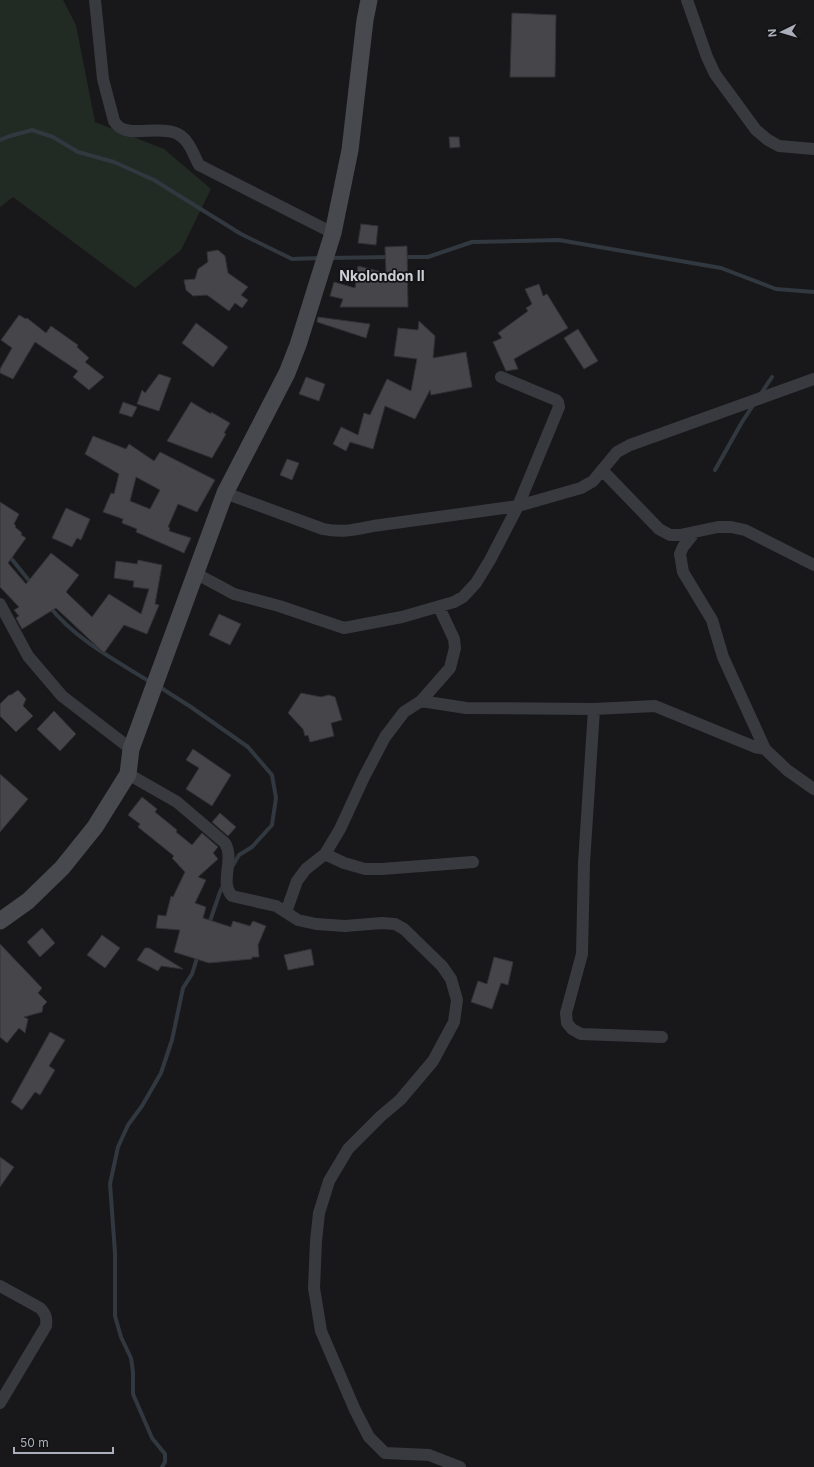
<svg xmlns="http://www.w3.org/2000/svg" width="814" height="1467" font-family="Inter,sans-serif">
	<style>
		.green { fill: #222a24 }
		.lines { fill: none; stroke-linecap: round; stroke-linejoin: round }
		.stream { stroke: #31383f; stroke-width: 4 }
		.building { fill: #45454a; stroke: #323236; fill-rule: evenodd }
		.street { stroke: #393a3f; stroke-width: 12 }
		.secondary { stroke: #47494f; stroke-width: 17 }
		.labels { text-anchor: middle; stroke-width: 3.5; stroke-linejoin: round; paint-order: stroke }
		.quarter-label { font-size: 14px; font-weight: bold; fill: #ccced5; stroke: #131315 }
	</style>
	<rect width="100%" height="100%" fill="#18181a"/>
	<!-- green -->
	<path class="green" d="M0,0H63L76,25L95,122L164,149L211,189L181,250L135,288L13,197L0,207Z"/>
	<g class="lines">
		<!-- stream -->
		<path class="stream" d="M0,140L10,136L32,130L53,137L78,152L114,162L154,180L241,234L292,259L320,258
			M403,257H428L472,242L559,240L721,268L776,289L814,292
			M329,258L390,257
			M760,395L772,377
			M715,470L742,422L754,404
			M0,547L10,557L31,583
			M49,606C75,639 116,661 152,683
			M158,686L191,707L248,747L272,775L276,798L272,825L252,847L239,855L232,867
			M209,924L220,892L224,884
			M162,1467L165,1462V1454L152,1438L133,1394V1372L131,1358L121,1337L115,1316V1253L110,1184L118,1147L128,1125L142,1106L161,1073L172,1040L183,988L192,974L198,955"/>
	</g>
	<!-- building -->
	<path class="building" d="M512,13L556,15L555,77H510Z
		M449,137H459L460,147L450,148Z
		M361,224L378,226L376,245L358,243Z
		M407,246L408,307H340L343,299L330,296L334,282L355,288L358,266L386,273L385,247Z
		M218,250L225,256L228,273L248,287L241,295L248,300L242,308L235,303L229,311L207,295L193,296L186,290L184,280L195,279L198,269L208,262L207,252Z
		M539,284L543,296L547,294L568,328L514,359L518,369L506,371L493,342L502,338L498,333L528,311L526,308L532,304L525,289Z
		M19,315L26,319L27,318L46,333L51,326L78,345L77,347L89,358L85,362L104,377L89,390L73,377L78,371L35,342L13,379L0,373V369L12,348L1,340Z
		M318,317L370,324L366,338L317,322Z
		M419,321L435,336L433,358L466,352L472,387L431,395L430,390L415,419L385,406L373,449L350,442L346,451L333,444L341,427L358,435L364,413L370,415L387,379L411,391L417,359L394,356L398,328L418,330Z
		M196,323L228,347L213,367L182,343Z
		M578,329L598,361L584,369L564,338Z
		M159,374L171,378L159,411L137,404L142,390L145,393Z
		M306,377L325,384L319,401L299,394Z
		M123,402L137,407L132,417L119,413Z
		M191,402L211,414V412L230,423L224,433L226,434L212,458L167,441Z
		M93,436L126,449L129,444L154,461L160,452L215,480L197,512L178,504L168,527L170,528L169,531L191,538L184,553L136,532L137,529L122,523L123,519L103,512L111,493L114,494L119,474L85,454ZM136,477L160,490L150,509L130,501Z
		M287,459L299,463L292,480L280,475Z
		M0,502L19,514L14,524L16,526L15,527L22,533L21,535L26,538L8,563L26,584L51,553L79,575L66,592L92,617L109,594L141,614L149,589L133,587L134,581L114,578L116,561L137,564L138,560L162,565L155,604L159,605L147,634L124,625L104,653L56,608L22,629L16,618L19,616L14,610L19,607L0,587Z
		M66,508L90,519L81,540L77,538L72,547L52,538Z
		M219,614L241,624L230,645L209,635Z
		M18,690L26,699L23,706L33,716L16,732L0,716V704L9,695H11Z
		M301,693L321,697L329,695L335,697L342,720L331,723L334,736L310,742L308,735L305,736L303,729L288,713Z
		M54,711L76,734L60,751L37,729Z
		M193,749L231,775L212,806L186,789L199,768L186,760Z
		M0,774L28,799L0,832Z
		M142,797L157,809L155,812L177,830L176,832L192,845L202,833L218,847L213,853L218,859L198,877L206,880L195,903L206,907L203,918L231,927L233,921L250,926L253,921L266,926L258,945L259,957H252V959L209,963L174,952L180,930L156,928L158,915L166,916L171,896L173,897L185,872L172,858L174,856L138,827L140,824L128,815Z
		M220,813L236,827L228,836L212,822Z
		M42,928L55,943L40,957L27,942Z
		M102,935L120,948L105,968L87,955Z
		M0,944L42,988L38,993L47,1002L43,1006L42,1012L24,1017L28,1019L25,1033L19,1028L7,1043L0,1037Z
		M145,948H149L183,969L161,966L158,971L137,960Z
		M311,949L314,965L288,970L284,955Z
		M494,957L513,962L508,985L501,983L492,1009L471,1002L478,981L487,984Z
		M50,1032L65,1040L49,1066L55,1070L40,1095L35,1092L22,1110L11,1102Z
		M0,1157L14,1167L0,1187Z"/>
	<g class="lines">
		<!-- street -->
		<path class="street" d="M95,0L103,79L114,121C116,124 119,128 123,129C136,135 163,126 178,134C190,141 193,154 199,165L333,233
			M687,0L707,57L715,74L756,130L768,140L779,146L814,149
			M602,470L659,529L670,535H680L718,527H731L745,530L814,565
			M225,493L323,529C342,533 354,530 373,526L518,506L581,488L593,481L617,452L630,445L814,379
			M694,533L683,547L680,554L683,572L712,620L723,657L765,749L787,770L814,789
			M195,573L234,594L279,606L344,628L402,617L454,602L463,597L476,583L490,560L518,506L559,407L558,402L556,400L501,377
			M0,604L28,656L62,696L131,749
			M421,701L466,708L594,709L655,706L755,747L765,749
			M594,709L584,863L582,954L566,1013L567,1023L572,1029L581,1034L662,1037
			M128,774L177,802L225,843C235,860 219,882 232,896L276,906L298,920L316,924L345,926L382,923L395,924L404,929L442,966L451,979L457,1000L454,1022L433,1061L400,1100L381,1116L348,1149L329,1181L319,1213L316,1241L314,1288L321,1331L355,1410L369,1437L385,1453L429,1455L460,1467
			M325,854L344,863L365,869H382L473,862
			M286,912L297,881L306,869L325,854L340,829L364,777L385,737L404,712L421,701L450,668L455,648L454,639L439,607
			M0,1286L40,1308C46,1314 47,1318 46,1326L0,1403"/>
		<!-- secondary -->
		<path class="secondary" d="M0,921L28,901L62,868L95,827L128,774L131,749L225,493L287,373L298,345L333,233L350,150L365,20L369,0"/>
	</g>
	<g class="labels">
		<!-- quarter labels -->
		<g class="quarter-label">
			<text x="382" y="281">Nkolondon II</text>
		</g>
	</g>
	<!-- north arrow -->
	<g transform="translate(782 32) rotate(265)" stroke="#131315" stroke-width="3" paint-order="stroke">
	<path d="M0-3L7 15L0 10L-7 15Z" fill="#abafb9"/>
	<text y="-6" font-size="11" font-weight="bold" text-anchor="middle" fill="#abafb9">N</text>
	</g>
	<!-- scale -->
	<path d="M14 1447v6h99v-6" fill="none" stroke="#abafb9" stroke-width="2"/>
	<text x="20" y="1447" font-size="12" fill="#abafb9" stroke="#131315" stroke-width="3" paint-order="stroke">50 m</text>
</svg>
